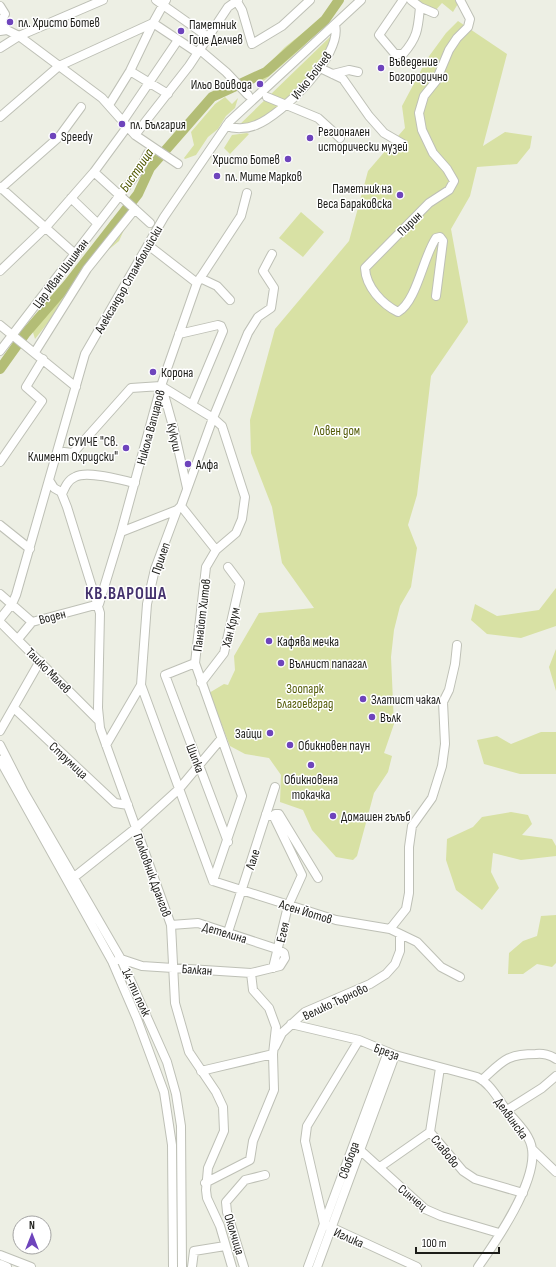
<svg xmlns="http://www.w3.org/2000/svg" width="556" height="1267" font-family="'Sofia Sans Condensed',sans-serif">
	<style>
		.green { fill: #d8e1a4 }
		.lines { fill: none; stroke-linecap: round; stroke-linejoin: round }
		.river { stroke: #b3bd76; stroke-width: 10 }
		.minor-casing { stroke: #bec0b6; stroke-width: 10 }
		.minor { stroke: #fff; stroke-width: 8 }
		.poi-dot { fill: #6e44bc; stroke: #fff; stroke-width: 1.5 }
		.labels { text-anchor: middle; stroke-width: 3; stroke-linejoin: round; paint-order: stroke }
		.poi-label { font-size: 13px; fill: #1c1c18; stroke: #fff; text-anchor: start }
		.street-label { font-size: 13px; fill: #1c1c18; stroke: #fff }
		.park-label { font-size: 13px; fill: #545c08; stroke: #fff }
		.water-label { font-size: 14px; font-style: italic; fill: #4f5700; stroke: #fff }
		.district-label { font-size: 17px; font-weight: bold; letter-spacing: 1px; fill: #44326d; stroke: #fff }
	</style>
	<rect width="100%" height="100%" fill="#edefe4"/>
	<!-- green -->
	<path class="green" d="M415,0H458L459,2L453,12L442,3L435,11Z
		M458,21L507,54L483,146L505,132L532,136L530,148L517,164L477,167L470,196L451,229L468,322L431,376L417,495L408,525L417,548L411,587L400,606L394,630L391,657L394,724L384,753L392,756L388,772L374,793L357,856L353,860L336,857L312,830L303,810L280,802L281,775L269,758L245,754L230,746L209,693L224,684L228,685L235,670L234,656L259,613L314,608L282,563L272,507L251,453L250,420L275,329L349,241L368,171L405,128L402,106L427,59L446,33Z
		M313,25H324L303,47L258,86L254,79L285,47Z
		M332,35L333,36L320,66L287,101L259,120L236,128Z
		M225,97L232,104L238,98L235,108L226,116L218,129L208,137L196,155L185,159L184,158L194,145L191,132L215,104Z
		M247,133L249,134L230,154L224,148L232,135Z
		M301,212L324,232L303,257L279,238Z
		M112,219L128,221L119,241L101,256L92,248Z
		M78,278L54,315L35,339L32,329C44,309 56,289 78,278Z
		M556,588V626L521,638L487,634L471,620L475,604L497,616L539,610Z
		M556,649V691L549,667Z
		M541,732H556V774H520L484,764L477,740L497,736L511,744Z
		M511,812L528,815L532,824L522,835L552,839L556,846V856L521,860L493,853L491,872L499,888L482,910L456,890L446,860L447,839L473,827L482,817Z
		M556,915V963L552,967L537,964L523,974H508L509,953L523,941L537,936L541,916Z"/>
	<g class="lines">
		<!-- river -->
		<path class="river" d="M0,369L25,334L68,284L138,194L150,168L212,97L266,72L325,20L339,0"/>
		<defs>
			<path id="minor" d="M156,0L163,5L166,0
				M236,0L242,10L252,44L282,26L310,0
				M403,0L379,35L395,54H403C418,37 418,28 420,7L411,0
				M0,6L5,14L1,23L7,30
				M420,7L434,13
				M0,31L7,30L19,36L102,98L135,135L178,164
				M0,48L19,36L103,0
				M200,50L226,72L248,95
				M198,53L153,23L163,5L208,37
				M320,68L343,79L369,116L384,133L403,144
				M130,71L168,94
				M333,74L349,70L358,72
				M267,97L318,118L340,138
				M109,105L130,71L153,23
				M0,117L59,66L153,23
				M123,121L178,40
				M226,126C234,129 247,129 256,125C282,115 343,55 335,25
				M135,135L189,66L228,7L238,0
				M94,172L150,223
				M0,187L75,254
				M0,189L59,137L81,107
				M71,198L97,223
				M148,245L197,283
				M0,271L46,227L94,172L127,127
				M200,278L217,286L230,300
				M436,296L443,241L440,237L436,238C423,257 417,301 398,312C382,304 366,287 365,268L429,203L449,190L454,181L447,169L433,153L422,130L419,113L424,96L436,81L449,50L457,38L468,27L470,19L460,0
				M0,325L76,387
				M179,334L218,325L221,326L223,331L192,405
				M0,351L140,169L148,153
				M35,352L87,269L135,209
				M161,386L213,418L222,426L245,497L242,519L236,533L216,550L206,567L195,663L242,796L213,881
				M162,387L174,430L187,488
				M64,452L73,453L131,388L161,386
				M0,462L42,401L26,387L43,359
				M49,480L54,488L61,492L67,507L100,613L98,708L100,728L171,925L175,1003L189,1052L216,1092L223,1107L224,1131L208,1168L206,1190L207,1198L220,1226L232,1267
				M62,494C65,487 68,480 75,477C87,470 121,480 135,483
				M181,506L216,550
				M0,525L30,549
				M121,532L177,510
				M0,594L32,622
				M0,619L12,604L16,595L85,354L164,217L229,122L361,0
				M0,622L98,720
				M32,622L99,604L121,532L161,386L197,283L241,216L247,193
				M18,639L32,622
				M195,663L165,675L228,842
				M201,683L224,653L240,583L228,567
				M14,708L115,803L128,805
				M0,731L40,661
				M0,745L24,792L121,959L167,1062L176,1094L181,1126L182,1267
				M106,745L141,685
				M0,760L112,961L137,1019L164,1092L172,1145L173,1267
				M266,814L274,817L302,875L288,906L273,968
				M274,817L275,814H279L318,878
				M73,878L136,828L179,789L221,739
				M213,881L141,685L147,604L155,569L177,510L181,506L213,418L248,333L258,317L271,308L274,288L263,271L272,254
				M213,881L336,920L390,929L417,942L441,967L460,977
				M390,929L406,909L409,893V847L412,826L432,798L442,766L445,744L443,702L449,690L455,664L457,645
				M228,932L275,787
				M118,960L121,959L142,966L251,973L280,966L285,958L284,953L277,949L198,923L171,925
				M291,1024L359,1040L395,1055L477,1077C491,1084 498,1099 507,1111C516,1122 530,1134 532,1149C537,1182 497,1240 478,1267
				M359,1040L307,1126L305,1141L324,1224L417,1267
				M275,1047L282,1033L305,1012L370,984L386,974L395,964L400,951V934
				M440,1068L430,1132L463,1171L475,1179L523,1193
				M201,1071L273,1054
				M482,1080C503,1061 506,1054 536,1054C542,1053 551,1055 556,1059
				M507,1110L542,1088L556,1076
				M532,1149L556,1172
				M360,1150L425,1209L441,1216L499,1233
				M380,1167L430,1132
				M205,1183L250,1160L253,1141L274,1090L273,1054L276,1027L269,1008L253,990L251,973
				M0,1255L31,1267
				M0,1264L7,1267
				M192,1267L194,1251L225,1246
				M244,1267L227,1212L226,1202L245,1180L265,1175
				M308,1267L388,1052
				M317,1267L395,1055"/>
		</defs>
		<!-- minor casing -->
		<use href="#minor" class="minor-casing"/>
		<!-- minor -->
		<use href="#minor" class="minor"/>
	</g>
	<!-- markers -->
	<g class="poi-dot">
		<circle cx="10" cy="22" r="4"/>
		<circle cx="181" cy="31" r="4"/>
		<circle cx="381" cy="68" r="4"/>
		<circle cx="260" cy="84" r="4"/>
		<circle cx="122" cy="124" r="4"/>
		<circle cx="53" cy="136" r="4"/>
		<circle cx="310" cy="138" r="4"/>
		<circle cx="288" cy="159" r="4"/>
		<circle cx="217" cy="176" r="4"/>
		<circle cx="400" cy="195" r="4"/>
		<circle cx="153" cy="372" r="4"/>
		<circle cx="126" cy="448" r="4"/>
		<circle cx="188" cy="464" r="4"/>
		<circle cx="269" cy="641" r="4"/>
		<circle cx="281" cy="663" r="4"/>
		<circle cx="363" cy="699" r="4"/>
		<circle cx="372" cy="717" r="4"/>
		<circle cx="270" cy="733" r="4"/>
		<circle cx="290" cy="745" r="4"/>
		<circle cx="311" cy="765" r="4"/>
		<circle cx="333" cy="816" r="4"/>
	</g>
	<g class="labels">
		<!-- poi labels -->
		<g class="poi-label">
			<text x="18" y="27">пл. Христо Ботев</text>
			<text x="189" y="29">Паметник<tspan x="189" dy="15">Гоце Делчев</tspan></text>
			<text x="389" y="66">Въведение<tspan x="389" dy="15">Богородично</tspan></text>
			<text x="252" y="89" text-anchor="end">Ильо Войвода</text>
			<text x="130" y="129">пл. България</text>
			<text x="318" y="136">Регионален<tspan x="318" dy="15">исторически музей</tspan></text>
			<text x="61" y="141">Speedy</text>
			<text x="280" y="164" text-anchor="end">Христо Ботев</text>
			<text x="225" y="181">пл. Мите Марков</text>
			<text x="392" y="193" text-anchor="end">Паметник на<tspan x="392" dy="15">Веса Бараковска</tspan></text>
			<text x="161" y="377">Корона</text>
			<text x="118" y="446" text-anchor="end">СУИЧЕ "Св.<tspan x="118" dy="15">Климент Охридски"</tspan></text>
			<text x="196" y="469">Алфа</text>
			<text x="277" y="646">Кафява мечка</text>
			<text x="289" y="668">Вълнист папагал</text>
			<text x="371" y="704">Златист чакал</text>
			<text x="380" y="722">Вълк</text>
			<text x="262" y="738" text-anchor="end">Зайци</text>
			<text x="298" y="750">Обикновен паун</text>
			<text x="311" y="784" text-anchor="middle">Обикновена<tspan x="311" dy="15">токачка</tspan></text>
			<text x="341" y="821">Домашен гълъб</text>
		</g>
		<!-- street labels -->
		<g class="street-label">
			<text transform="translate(311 75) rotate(-52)" y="5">Ичко Бойчев</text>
			<text transform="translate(409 223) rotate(-44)" y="5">Пирин</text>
			<text transform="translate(60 273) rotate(-53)" y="5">Цар Иван Шишман</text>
			<text transform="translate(128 279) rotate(-60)" y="5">Александър Стамболийски</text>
			<text transform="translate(150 427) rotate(-75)" y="5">Никола Вапцаров</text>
			<text transform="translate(175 437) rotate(77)" y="5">Кукуш</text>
			<text transform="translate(160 558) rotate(-71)" y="5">Прилеп</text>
			<text transform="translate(201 615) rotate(-83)" y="5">Панайот Хитов</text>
			<text transform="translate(52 616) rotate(-15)" y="5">Воден</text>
			<text transform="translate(230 627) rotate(-76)" y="5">Хан Крум</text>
			<text transform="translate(49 670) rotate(45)" y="5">Ташко Малев</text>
			<text transform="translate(196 758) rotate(69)" y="5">Шипка</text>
			<text transform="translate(69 760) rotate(43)" y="5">Струмица</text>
			<text transform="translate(252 859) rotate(-72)" y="5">Лале</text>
			<text transform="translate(153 875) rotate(70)" y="5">Полковник Дрангов</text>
			<text transform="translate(306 911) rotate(17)" y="5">Асен Йотов</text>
			<text transform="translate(225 932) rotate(17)" y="5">Детелина</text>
			<text transform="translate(282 932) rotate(-76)" y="5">Егея</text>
			<text transform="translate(197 969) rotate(4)" y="5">Балкан</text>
			<text transform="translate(137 992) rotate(65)" y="5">14-ти полк</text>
			<text transform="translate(335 1001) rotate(-25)" y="5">Велико Търново</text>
			<text transform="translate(387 1051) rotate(20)" y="5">Бреза</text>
			<text transform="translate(512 1118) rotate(54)" y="5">Делвинска</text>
			<text transform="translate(446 1151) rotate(51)" y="5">Славово</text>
			<text transform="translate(348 1160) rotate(-70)" y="5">Свобода</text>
			<text transform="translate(413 1197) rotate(40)" y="5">Синчец</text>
			<text transform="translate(235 1234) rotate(73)" y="5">Околчица</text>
			<text transform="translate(349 1237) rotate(24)" y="5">Иглика</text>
		</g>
		<!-- park labels -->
		<g class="park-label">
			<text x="337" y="435">Ловен дом</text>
			<text x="305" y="693">Зоопарк<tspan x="305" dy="15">Благоевград</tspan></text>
		</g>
		<!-- water labels -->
		<g class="water-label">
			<text transform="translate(136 170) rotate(-56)" y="5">Бистрица</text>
		</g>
		<!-- district labels -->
		<g class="district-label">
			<text x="126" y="599">КВ.ВАРОША</text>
		</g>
	</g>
	<!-- north arrow -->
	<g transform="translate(32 1235)"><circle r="19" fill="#ffffff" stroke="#a4a4a3"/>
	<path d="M0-3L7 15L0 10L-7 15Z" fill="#6e44bc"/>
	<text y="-6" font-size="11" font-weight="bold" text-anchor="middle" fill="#1c1c18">N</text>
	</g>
	<!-- scale -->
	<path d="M416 1247v6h83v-6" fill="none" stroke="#1c1c18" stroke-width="2"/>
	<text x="422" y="1247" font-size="12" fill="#1c1c18" stroke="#ffffff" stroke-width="3" paint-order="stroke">100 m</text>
</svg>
